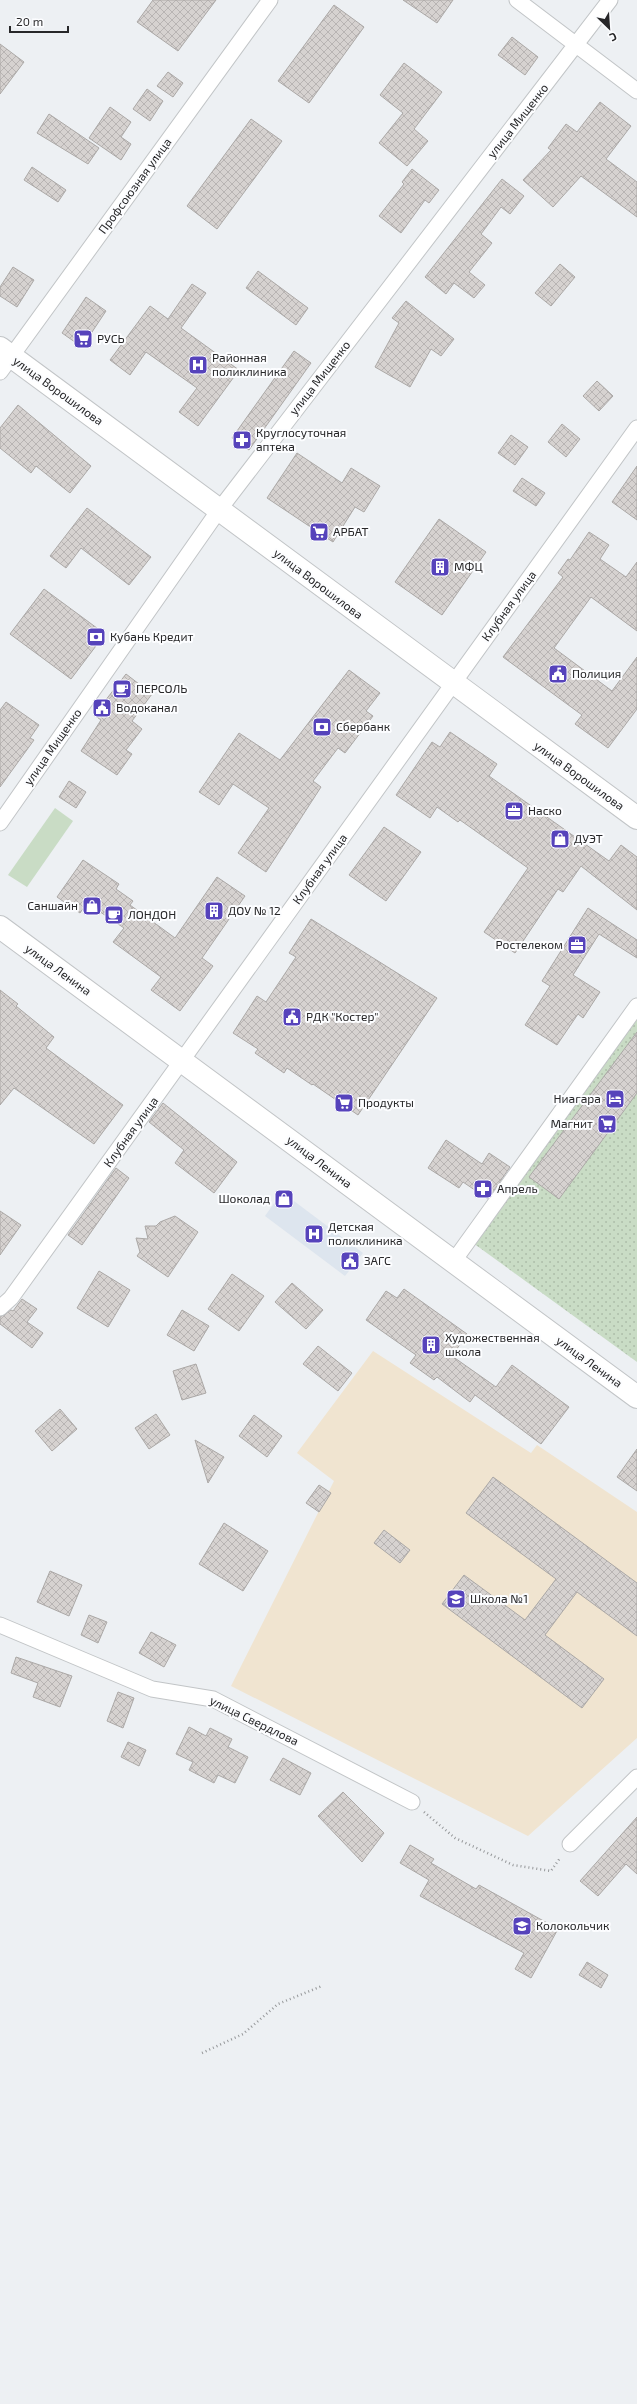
<svg xmlns="http://www.w3.org/2000/svg" width="637" height="2404" font-family="'Exo 2',sans-serif">
	<style>
		.education { fill: #f0e4d0 }
		.built { fill: #dde5ee }
		.grass { fill: url(#grass-dots) }
		.garden { fill: #c9dcc5 }
		.building { fill: url(#building-cross-hatch); stroke: #aba8a6 }
		.lines { fill: none; stroke-linecap: round; stroke-linejoin: round }
		.minor-casing { stroke: #c2c5c7; stroke-width: 17 }
		.secondary-casing { stroke: #c2c5c7; stroke-width: 24 }
		.path { stroke: #959799; stroke-width: 2.5; stroke-dasharray: 1 3; stroke-linecap: butt }
		.minor { stroke: #fff; stroke-width: 15 }
		.secondary { stroke: #fff; stroke-width: 22 }
		.labels { text-anchor: middle; stroke-width: 4; stroke-linejoin: round; paint-order: stroke }
		.street-label { font-size: 12px; fill: #272729; stroke: #fcfdff }
		.poi-label { font-size: 12px; fill: #272729; stroke: #fcfdff; text-anchor: start }
	</style>
	<defs>
		<pattern id="grass-dots" width="8" height="8" patternUnits="userSpaceOnUse"><rect width="8" height="8" fill="#c9dcc5"/><path d="M2 2h.1M6 6h.1" fill="none" stroke="#adbda9" stroke-width="1.8" stroke-linecap="round"/></pattern>
		<pattern id="building-cross-hatch" width="8" height="8" patternUnits="userSpaceOnUse"><rect width="8" height="8" fill="#d6d2d0"/><path d="M0 0l8 8M0 8l8-8" fill="none" stroke="#b8b4b3"/></pattern>
	</defs>
	<rect width="100%" height="100%" fill="#edf0f3"/>
	<!-- education -->
	<path class="education" d="M373,1351L531,1453L537,1445L637,1512V1738L528,1836L231,1686L334,1481L297,1453Z"/>
	<!-- built -->
	<path class="built" d="M282,1192L363,1253L345,1276L265,1216Z"/>
	<!-- grass -->
	<path class="grass" d="M637,1019V1362L473,1243Z"/>
	<!-- garden -->
	<path class="garden" d="M55,808L73,821L27,887L8,875Z"/>
	<!-- building -->
	<path class="building" d="M153,0H216L178,51L137,22Z
		M403,0H453L437,23Z
		M334,5L364,27L309,103L278,81Z
		M512,37L538,57L525,75L498,55Z
		M0,44L24,62L0,94Z
		M404,63L442,92L414,129L428,141L407,166L379,143L403,113L380,95Z
		M168,72L183,83L173,97L157,86Z
		M147,89L163,101L150,121L133,109Z
		M600,102L631,126L606,159L637,182V217L581,176L553,207L523,180L551,150L548,148L566,124L577,132Z
		M110,107L131,122L121,137L131,144L121,160L89,138Z
		M49,114L99,148L88,164L37,133Z
		M251,119L282,141L217,229L187,206Z
		M32,167L66,190L58,202L24,180Z
		M412,169L439,190L429,203L425,200L401,233L379,216L404,184L402,182Z
		M502,179L524,196L510,214L501,207L481,234L492,243L469,272L485,285L474,298L454,283L446,294L425,277Z
		M560,264L575,277L551,306L535,293Z
		M13,267L34,280L17,307L0,296V287Z
		M258,271L308,308L296,325L246,288Z
		M192,284L206,293L181,328L239,370L198,426L179,412L197,388L146,352L130,375L110,360L150,306L168,319Z
		M86,297L106,311L82,347L62,333Z
		M406,301L454,339L441,356L431,349L410,387L375,367L399,323L392,318Z
		M294,351L311,363L249,450L232,438Z
		M597,381L613,396L599,411L583,396Z
		M18,405L91,466L70,493L36,466L31,473L0,448V428Z
		M562,424L580,439L566,457L548,442Z
		M511,435L528,447L515,465L498,453Z
		M297,453L342,483L351,468L380,486L364,512L355,507L333,542L267,498Z
		M637,466V520L612,502Z
		M522,478L545,493L536,506L513,491Z
		M87,508L151,557L129,585L81,548L66,568L50,556Z
		M439,519L486,552L442,615L395,582Z
		M589,532L609,545L600,559L626,577L637,562V631L591,597L554,648L612,691L637,657V709L608,748L575,724L582,715L503,657L563,577L558,573L568,559L570,560Z
		M44,589L105,634L71,679L10,634Z
		M349,670L380,693L366,711L373,716L345,753L338,748L313,781L321,787L266,872L238,853L269,808L233,784L219,805L199,792L239,733L280,760Z
		M126,674L152,694L132,721L142,729L126,750L132,754L117,775L81,751L101,720L94,715Z
		M6,702L39,725L30,738L34,740L0,787V710Z
		M450,732L497,764L489,776L609,861L621,845L637,857V910L581,866L563,892L558,889L515,953L484,932L528,868L460,820L458,822L437,807L430,818L396,795L432,742L440,747Z
		M69,781L86,792L76,808L59,797Z
		M384,827L421,852L386,901L349,875Z
		M83,860L119,884L116,889L133,901L130,905L175,938L217,877L245,896L202,958L213,966L180,1011L151,990L161,977L113,942L124,928L87,903L80,913L57,897Z
		M588,908L637,940V958L599,934L573,975L600,992L583,1018L578,1014L557,1045L525,1025L550,986L542,981Z
		M311,919L437,998L358,1115L313,1084L312,1085L287,1068L284,1073L255,1053L258,1049L233,1033L257,996L266,1002L296,957L289,953Z
		M0,990L18,1004L16,1006L54,1037L46,1048L123,1105L94,1144L14,1088L0,1105Z
		M637,1032V1093L559,1199L529,1177Z
		M163,1103L237,1162L214,1193L175,1163L184,1150L149,1122Z
		M446,1140L482,1164L489,1153L510,1167L488,1199L463,1182L459,1188L428,1168Z
		M116,1168L129,1178L82,1245L68,1235Z
		M0,1211L21,1225L0,1255Z
		M175,1216L198,1232L168,1277L137,1256L140,1252L136,1238L148,1239L145,1226H156L160,1222Z
		M99,1271L130,1290L108,1327L77,1308Z
		M232,1274L264,1296L239,1331L208,1309Z
		M292,1283L323,1310L306,1329L275,1302Z
		M404,1289L467,1334L452,1356L496,1387L512,1365L569,1407L541,1444L475,1395L470,1402L437,1377L434,1380L410,1363L416,1355L366,1320L386,1291L397,1298Z
		M22,1299L37,1309L27,1322L43,1333L32,1348L0,1324V1317L11,1310L13,1311Z
		M182,1310L209,1326L194,1351L167,1335Z
		M318,1346L352,1373L338,1391L303,1364Z
		M196,1364L206,1393L182,1400L173,1371Z
		M60,1409L77,1429L52,1451L35,1431Z
		M156,1414L170,1435L149,1449L135,1428Z
		M254,1415L282,1436L267,1457L239,1436Z
		M195,1440L224,1457L208,1483Z
		M637,1449V1491L617,1477Z
		M493,1477L637,1583V1636L577,1592L545,1635L604,1679L582,1708L442,1604L464,1575L525,1620L556,1579L466,1513Z
		M319,1485L331,1493L319,1512L306,1503Z
		M224,1523L268,1551L243,1591L199,1564Z
		M384,1530L410,1550L400,1563L374,1543Z
		M50,1571L82,1585L69,1616L37,1602Z
		M89,1615L107,1622L98,1643L81,1635Z
		M151,1632L176,1645L164,1667L139,1653Z
		M16,1657L72,1676L60,1707L33,1697L38,1683L11,1673Z
		M118,1692L134,1698L123,1728L107,1721Z
		M189,1727L206,1736L210,1728L232,1739L228,1747L248,1757L235,1783L218,1775L214,1783L189,1770L193,1762L176,1754Z
		M128,1742L146,1750L139,1766L121,1757Z
		M283,1758L311,1773L300,1795L270,1780Z
		M343,1792L384,1833L362,1862L318,1816Z
		M637,1817V1874L626,1864L598,1896L580,1881Z
		M410,1845L434,1859L431,1863L476,1889L479,1885L558,1929L531,1978L515,1969L524,1953L420,1896L429,1880L400,1863Z
		M587,1962L608,1975L601,1988L579,1975Z"/>
	<g class="lines">
		<defs>
			<path id="minor" d="M517,0L637,91
				M0,372L270,0
				M0,823L219,510L610,0
				M453,1262L637,1006
				M0,1308L11,1298L637,428
				M0,1625L152,1689L213,1699L412,1802
				M570,1844L637,1777"/>
			<path id="secondary" d="M0,348L637,818
				M0,927L637,1397"/>
		</defs>
		<!-- minor casing -->
		<use href="#minor" class="minor-casing"/>
		<!-- secondary casing -->
		<use href="#secondary" class="secondary-casing"/>
		<!-- path -->
		<path class="path" d="M424,1812L455,1838L513,1865L551,1871L560,1858
			M202,2053L243,2034L278,2004L322,1986"/>
		<!-- minor -->
		<use href="#minor" class="minor"/>
		<!-- secondary -->
		<use href="#secondary" class="secondary"/>
	</g>
	<!-- icons -->
	<defs>
		<symbol id="supermarket-square" viewBox="-11 -11 22 22"><rect x="-9" y="-9" width="18" height="18" rx="4" fill="#5643bb" stroke="#fcfdff"/><path d="M-6-5.5h2.5l.6 2H6L4.5 2H-2.5L-4.4-4H-6ZM-1.5 3.2a1.3 1.3 0 1 0 .1 0ZM3 3.2a1.3 1.3 0 1 0 .1 0Z" fill="#fff"/></symbol>
		<symbol id="hospital-square" viewBox="-11 -11 22 22"><rect x="-9" y="-9" width="18" height="18" rx="4" fill="#5643bb" stroke="#fcfdff"/><path d="M-5-5h3v3.5h4V-5h3V5h-3V1.5h-4V5h-3Z" fill="#fff"/></symbol>
		<symbol id="pharmacy-square" viewBox="-11 -11 22 22"><rect x="-9" y="-9" width="18" height="18" rx="4" fill="#5643bb" stroke="#fcfdff"/><path d="M-2-6h4v4h4v4h-4v4h-4v-4h-4v-4h4Z" fill="#fff"/></symbol>
		<symbol id="building-square" viewBox="-11 -11 22 22"><rect x="-9" y="-9" width="18" height="18" rx="4" fill="#5643bb" stroke="#fcfdff"/><path d="M-4-6H4V6H1V3H-1V6H-4ZM-2.5-4.3h1.7v1.8h-1.7ZM.8-4.3h1.7v1.8H.8ZM-2.5-1h1.7V.8h-1.7ZM.8-1h1.7V.8H.8Z" fill="#fff"/></symbol>
		<symbol id="bank-square" viewBox="-11 -11 22 22"><rect x="-9" y="-9" width="18" height="18" rx="4" fill="#5643bb" stroke="#fcfdff"/><path d="M-6-4H6V4H-6ZM0-2.3a2.3 2.3 0 1 0 0 4.6a2.3 2.3 0 1 0 0-4.6Z" fill="#fff"/></symbol>
		<symbol id="civic-square" viewBox="-11 -11 22 22"><rect x="-9" y="-9" width="18" height="18" rx="4" fill="#5643bb" stroke="#fcfdff"/><path d="M-.6-6.5H3V-4.5H.6V-3L4-1V1h2V6H-6V1h2V-1L-.6-3ZM-1.2 2.5V6h2.4V2.5Z" fill="#fff"/></symbol>
		<symbol id="cafe-square" viewBox="-11 -11 22 22"><rect x="-9" y="-9" width="18" height="18" rx="4" fill="#5643bb" stroke="#fcfdff"/><path d="M-5.5-4.5H6V0H3Q3 3.5 0 3.5H-2.5Q-5.5 3.5-5.5 0ZM3-3.2v2h1.7v-2ZM-6 4.5H4V6H-6Z" fill="#fff"/></symbol>
		<symbol id="office-square" viewBox="-11 -11 22 22"><rect x="-9" y="-9" width="18" height="18" rx="4" fill="#5643bb" stroke="#fcfdff"/><path d="M-6-3h4V-5.5h4V-3h4V5H-6ZM-1-4.5V-3h2v-1.5ZM-6 0V1H6V0Z" fill="#fff"/></symbol>
		<symbol id="shop-square" viewBox="-11 -11 22 22"><rect x="-9" y="-9" width="18" height="18" rx="4" fill="#5643bb" stroke="#fcfdff"/><path d="M-5-2.5h2.3a2.7 3.5 0 0 1 5.4 0H5L5.5 6h-11ZM-1.5-2.5h3a1.5 2.3 0 0 0-3 0Z" fill="#fff"/></symbol>
		<symbol id="hotel-square" viewBox="-11 -11 22 22"><rect x="-9" y="-9" width="18" height="18" rx="4" fill="#5643bb" stroke="#fcfdff"/><path d="M-6-4.5h1.5V1H6V5H4.5V3h-9V5H-6ZM-4 0a1.8 1.8 0 1 1 3.6 0ZM.5 0V-2.5h3Q6-2.5 6 0Z" fill="#fff"/></symbol>
		<symbol id="school-square" viewBox="-11 -11 22 22"><rect x="-9" y="-9" width="18" height="18" rx="4" fill="#5643bb" stroke="#fcfdff"/><path d="M0-5L7-2L0 1L-7-2ZM-4 1L0 2.5L4 1V4Q0 6-4 4Z" fill="#fff"/></symbol>
	</defs>
	<g fill-rule="evenodd">
		<use href="#supermarket-square" x="72" y="328" width="22" height="22"/>
		<use href="#hospital-square" x="187" y="354" width="22" height="22"/>
		<use href="#pharmacy-square" x="231" y="429" width="22" height="22"/>
		<use href="#supermarket-square" x="308" y="521" width="22" height="22"/>
		<use href="#building-square" x="429" y="556" width="22" height="22"/>
		<use href="#bank-square" x="85" y="626" width="22" height="22"/>
		<use href="#civic-square" x="547" y="663" width="22" height="22"/>
		<use href="#cafe-square" x="111" y="678" width="22" height="22"/>
		<use href="#civic-square" x="91" y="697" width="22" height="22"/>
		<use href="#bank-square" x="311" y="716" width="22" height="22"/>
		<use href="#office-square" x="503" y="800" width="22" height="22"/>
		<use href="#shop-square" x="549" y="828" width="22" height="22"/>
		<use href="#shop-square" x="81" y="895" width="22" height="22"/>
		<use href="#building-square" x="203" y="900" width="22" height="22"/>
		<use href="#cafe-square" x="103" y="904" width="22" height="22"/>
		<use href="#office-square" x="566" y="934" width="22" height="22"/>
		<use href="#civic-square" x="281" y="1006" width="22" height="22"/>
		<use href="#hotel-square" x="604" y="1088" width="22" height="22"/>
		<use href="#supermarket-square" x="333" y="1092" width="22" height="22"/>
		<use href="#supermarket-square" x="596" y="1113" width="22" height="22"/>
		<use href="#pharmacy-square" x="472" y="1178" width="22" height="22"/>
		<use href="#shop-square" x="273" y="1188" width="22" height="22"/>
		<use href="#hospital-square" x="303" y="1223" width="22" height="22"/>
		<use href="#civic-square" x="339" y="1250" width="22" height="22"/>
		<use href="#building-square" x="420" y="1334" width="22" height="22"/>
		<use href="#school-square" x="445" y="1588" width="22" height="22"/>
		<use href="#school-square" x="511" y="1915" width="22" height="22"/>
	</g>
	<g class="labels">
		<!-- street labels -->
		<g class="street-label">
			<text transform="translate(518 121) rotate(-52)" y="4">улица Мищенко</text>
			<text transform="translate(135 186) rotate(-54)" y="4">Профсоюзная улица</text>
			<text transform="translate(320 378) rotate(-52)" y="4">улица Мищенко</text>
			<text transform="translate(58 391) rotate(36)" y="4">улица Ворошилова</text>
			<text transform="translate(318 584) rotate(37)" y="4">улица Ворошилова</text>
			<text transform="translate(509 606) rotate(-54)" y="4">Клубная улица</text>
			<text transform="translate(53 747) rotate(-55)" y="4">улица Мищенко</text>
			<text transform="translate(579 776) rotate(36)" y="4">улица Ворошилова</text>
			<text transform="translate(320 869) rotate(-54)" y="4">Клубная улица</text>
			<text transform="translate(58 970) rotate(36)" y="4">улица Ленина</text>
			<text transform="translate(131 1132) rotate(-54)" y="4">Клубная улица</text>
			<text transform="translate(319 1162) rotate(37)" y="4">улица Ленина</text>
			<text transform="translate(589 1362) rotate(36)" y="4">улица Ленина</text>
			<text transform="translate(254 1721) rotate(26)" y="4">улица Свердлова</text>
		</g>
		<!-- poi labels -->
		<g class="poi-label">
			<text x="97" y="343">РУСЬ</text>
			<text x="212" y="362">Районная<tspan x="212" dy="14">поликлиника</tspan></text>
			<text x="256" y="437">Круглосуточная<tspan x="256" dy="14">аптека</tspan></text>
			<text x="333" y="536">АРБАТ</text>
			<text x="454" y="571">МФЦ</text>
			<text x="110" y="641">Кубань Кредит</text>
			<text x="572" y="678">Полиция</text>
			<text x="136" y="693">ПЕРСОЛЬ</text>
			<text x="116" y="712">Водоканал</text>
			<text x="336" y="731">Сбербанк</text>
			<text x="528" y="815">Наско</text>
			<text x="574" y="843">ДУЭТ</text>
			<text x="78" y="910" text-anchor="end">Саншайн</text>
			<text x="228" y="915">ДОУ № 12</text>
			<text x="128" y="919">ЛОНДОН</text>
			<text x="563" y="949" text-anchor="end">Ростелеком</text>
			<text x="306" y="1021">РДК "Костер"</text>
			<text x="601" y="1103" text-anchor="end">Ниагара</text>
			<text x="358" y="1107">Продукты</text>
			<text x="593" y="1128" text-anchor="end">Магнит</text>
			<text x="497" y="1193">Апрель</text>
			<text x="270" y="1203" text-anchor="end">Шоколад</text>
			<text x="328" y="1231">Детская<tspan x="328" dy="14">поликлиника</tspan></text>
			<text x="364" y="1265">ЗАГС</text>
			<text x="445" y="1342">Художественная<tspan x="445" dy="14">школа</tspan></text>
			<text x="470" y="1603">Школа №1</text>
			<text x="536" y="1930">Колокольчик</text>
		</g>
	</g>
	<!-- north arrow -->
	<g transform="translate(609 28) rotate(155)" stroke="#fcfdff" stroke-width="3" paint-order="stroke">
	<path d="M0-3L7 15L0 10L-7 15Z" fill="#272729"/>
	<text y="-6" font-size="11" font-weight="bold" text-anchor="middle" fill="#272729">С</text>
	</g>
	<!-- scale -->
	<path d="M10 26v6h58v-6" fill="none" stroke="#272729" stroke-width="2"/>
	<text x="16" y="26" font-size="12" fill="#272729" stroke="#fcfdff" stroke-width="3" paint-order="stroke">20 m</text>
</svg>
